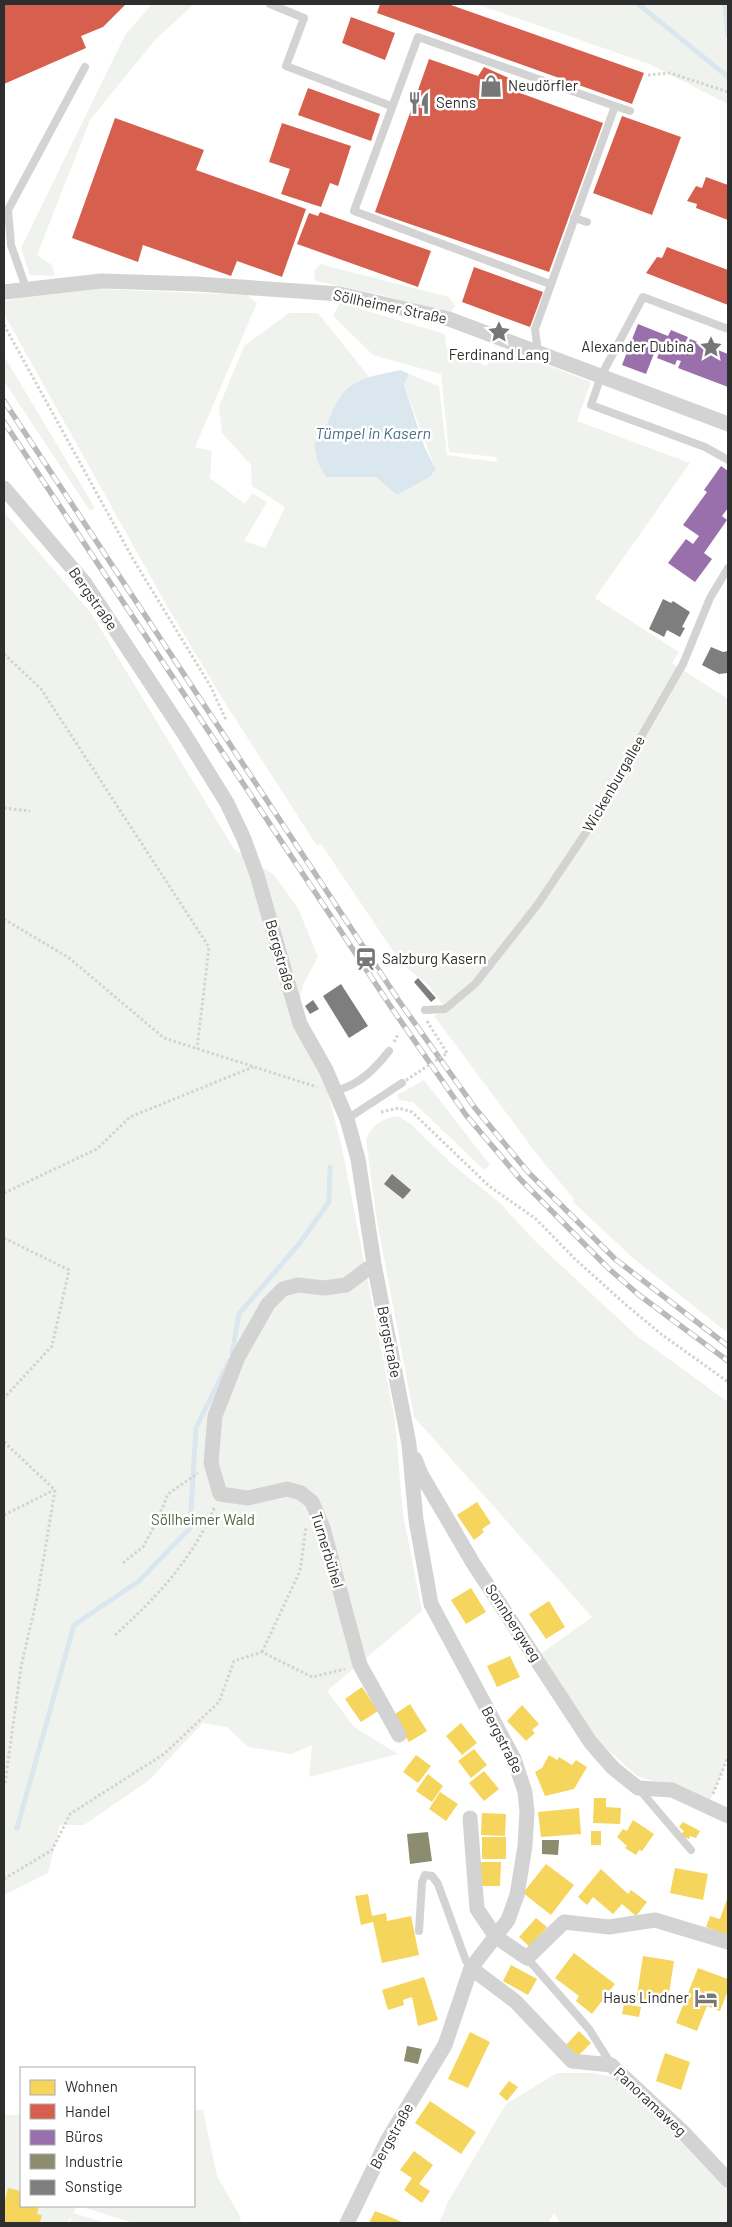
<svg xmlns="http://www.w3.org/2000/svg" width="732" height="2227" font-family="Barlow,sans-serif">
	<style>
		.green { fill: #f0f3ed }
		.water { fill: #dbe7ef }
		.homes { fill: #f6d55c }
		.shops { fill: #d6604d }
		.offices { fill: #9970ab }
		.industry { fill: #8c8c6e }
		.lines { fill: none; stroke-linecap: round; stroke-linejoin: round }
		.stream { stroke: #dbe7ef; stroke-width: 5 }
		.building { fill: #7e7e7e }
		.path { stroke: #d3d3d3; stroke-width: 3; stroke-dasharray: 2.5 2.5; stroke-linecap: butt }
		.lane { stroke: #d3d3d3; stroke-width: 8 }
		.street { stroke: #d3d3d3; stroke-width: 15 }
		.rail-casing { stroke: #bababa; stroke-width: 5.5 }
		.rail { stroke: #fff; stroke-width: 4; stroke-dasharray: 11; stroke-linecap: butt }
		.path-bridge { stroke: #d3d3d3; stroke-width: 3; stroke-dasharray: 2.5 2.5; stroke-linecap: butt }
		.labels { text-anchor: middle; stroke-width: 5; stroke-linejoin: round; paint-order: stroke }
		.poi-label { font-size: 15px; fill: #2e2e2e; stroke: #fff; text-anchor: start }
		.street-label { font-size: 15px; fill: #2e2e2e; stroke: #fff }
		.park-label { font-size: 15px; fill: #516640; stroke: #fff }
		.water-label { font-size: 16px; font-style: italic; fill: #456d88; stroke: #fff }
	</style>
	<rect width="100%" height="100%" fill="#fff"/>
	<!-- green -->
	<path class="green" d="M152,4H194L155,40L90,120L37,255L52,265L55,276L30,275L21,248L125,35Z
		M476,4H723L728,56V104L649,64Z
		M320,264L449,297L455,306L450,314L382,295L315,281L314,271Z
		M99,289L247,295L257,303L195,447L212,451L210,478L245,504L252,493L267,502L244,541L265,548L285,507L252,486L251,465L222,433L219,407L244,346L289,313H318L370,378C361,381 349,385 343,393C330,409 329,429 314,444L326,477H376L397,495L430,477L436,471L404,385L409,374L439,386L447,455L497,462L496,457L449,452L441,374L373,355L333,316L340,303L445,334L446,347L486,366L497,351L506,354L513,352L591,382L577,421L690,463L595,598L679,652L672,663L728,699V1333L634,1259L572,1201L574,1199L539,1157L434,1016L445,1008L429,986L401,963L321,844L317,846L222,698L168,608L4,314V301L24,296Z
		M4,356L95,508L90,511L4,381Z
		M4,512L91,613L234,849L274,875L298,908L318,957L303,985L294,1025L325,1082L341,1143L395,1420L403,1514L422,1611L327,1691L354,1727L398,1754L309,1777L312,1745L291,1754L248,1747L227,1727L203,1723L148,1781L84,1825H60L48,1873L4,1895Z
		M424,1080L490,1165L484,1170L413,1102L399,1100L397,1095Z
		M398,1116L412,1125L453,1165L500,1203L537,1243L637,1336L728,1402V1757L710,1801L673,1787L637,1776L598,1741L539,1655L592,1617L414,1417L377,1221L366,1140C371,1125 383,1118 398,1116Z
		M557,2073H593L619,2078L679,2134L728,2188V2223H560L554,2213L548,2223H439L448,2202L506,2104Z
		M194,2110H203L217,2176L241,2218L239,2223H133L80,2206H194Z
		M4,2115H21V2191L8,2188L4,2204Z
		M39,2206H77L73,2213L106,2223H70L72,2216L67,2223H40L42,2215L37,2214Z"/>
	<!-- water -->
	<path class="water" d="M401,370L409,374L404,385L424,446L436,470L430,477L397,495L376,477H326L318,463L314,444C329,429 330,408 343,393C356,377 383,374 401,370Z"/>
	<!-- homes -->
	<path class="homes" d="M477,1502L491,1523L482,1529L484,1532L474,1540L457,1515Z
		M471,1588L486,1612L466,1624L451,1600Z
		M549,1601L565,1627L546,1639L529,1614Z
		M510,1656L520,1677L497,1687L487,1666Z
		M362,1687L378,1711L361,1722L345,1699Z
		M410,1704L427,1731L409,1742L392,1716Z
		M522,1705L539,1724L532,1730L535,1733L526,1741L507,1721Z
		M461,1723L477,1743L462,1755L446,1736Z
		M474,1749L487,1765L471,1778L458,1761Z
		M416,1755L431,1766L418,1783L403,1772Z
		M549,1755L557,1760L559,1757L572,1765L576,1760L587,1767L574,1789L545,1796L535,1772L542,1768Z
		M484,1771L499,1789L484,1801L469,1783Z
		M428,1774L443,1786L432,1802L416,1791Z
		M440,1792L458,1804L446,1821L429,1809Z
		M594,1798H606V1807L621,1808L620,1824L593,1823Z
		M579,1808L581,1834L541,1837L538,1812Z
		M482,1813L506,1814L505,1836L481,1835Z
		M633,1820L654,1834L642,1851L639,1850L636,1855L625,1848L627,1846L617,1837L623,1829L627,1831Z
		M683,1822L700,1831L696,1838L690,1836L689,1839L680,1835L684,1831L679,1827Z
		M591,1831H601V1845H591Z
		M482,1837H506V1859H482Z
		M475,1862H501L500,1886H477Z
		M546,1864L574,1885L551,1915L523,1893Z
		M675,1868L708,1874L703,1900L670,1893Z
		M601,1869L628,1894L631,1890L647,1902L636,1916L622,1904L613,1914L593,1897L587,1905L578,1897Z
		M368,1894L372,1916L386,1913L387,1921L411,1916L419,1955L382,1963L373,1922L361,1925L355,1896Z
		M728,1896V1935L706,1927L710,1916L720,1919Z
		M536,1918L547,1927L530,1947L519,1937Z
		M574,1953L615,1984L592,2014L576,2001L579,1996L555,1978Z
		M643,1956L674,1961L667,2006L636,2001Z
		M511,1965L537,1979L528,1995L503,1981Z
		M698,1968L728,1979V1990L720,2011L707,2006L697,2031L676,2023Z
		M424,1977L438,2020L418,2026L412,1997L403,2000L404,2005L388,2010L382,1990Z
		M624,2004L641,2007L639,2017L622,2014Z
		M579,2031L591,2043L577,2057L565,2046Z
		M470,2032L490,2042L468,2088L448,2079Z
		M665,2053L690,2062L681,2090L656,2081Z
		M509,2081L518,2087L507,2101L499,2094Z
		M430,2101L476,2132L461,2154L415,2123Z
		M414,2151L433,2165L419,2184L430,2191L422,2203L404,2190L412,2178L400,2170Z
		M8,2188L21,2191V2206H39L37,2214L42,2215L40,2223H4V2204Z
		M375,2211L388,2216L404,2223H369Z"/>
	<!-- shops -->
	<path class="shops" d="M4,4H126L103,27L81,36L86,48L4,84Z
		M380,4H448L644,73L632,104L377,13Z
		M351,17L395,33L385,60L342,43Z
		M429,59L478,76L484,67L511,79L509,89L603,123L549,272L375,212Z
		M308,88L380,114L371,141L298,115Z
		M622,116L681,137L652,215L593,193Z
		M115,118L204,150L196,170L306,209L282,277L237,261L231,276L143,245L138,262L72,238Z
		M282,123L351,146L338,186L330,183L321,207L281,194L290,169L269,162Z
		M706,177L728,185V220L696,208L697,204L687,201L696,186L702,188Z
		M320,212L431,251L418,287L297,244L309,213L318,216Z
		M667,247L728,270V305L646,273L657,257L662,258Z
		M474,267L543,292L530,327L462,302Z"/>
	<!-- offices -->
	<path class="offices" d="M638,324L668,336L671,330L688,337L685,343L688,344L690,339L728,354V387L678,368L681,361L677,360L675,365L657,358L659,353L655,351L646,374L622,365Z
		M721,466L728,471V508L722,516L727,520L704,553L712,559L695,582L668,563L686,539L693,544L699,536L683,525L707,492L704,490Z"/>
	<!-- industry -->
	<path class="industry" d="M428,1832L432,1861L410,1864L407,1834Z
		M542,1840H559L558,1855L542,1854Z
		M407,2046L422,2049L418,2064L404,2061Z"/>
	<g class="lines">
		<!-- stream -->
		<path class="stream" d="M638,4L728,77
			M725,4L728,36
			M232,1354L239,1314L299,1244L329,1202L330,1167
			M17,1828L74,1625L139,1581L190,1528L196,1428L229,1361"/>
	</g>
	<!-- building -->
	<path class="building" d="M663,599L671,603L673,601L690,612L682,627L685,628L680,637L667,630L664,637L649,629Z
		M711,647L723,652L728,651V673L719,674L702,665Z
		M418,978L436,998L431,1002L414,982Z
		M341,984L368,1026L349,1038L323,996Z
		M313,1000L319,1009L310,1014L305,1006Z
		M392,1174L411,1190L403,1199L384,1184Z"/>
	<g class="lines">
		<!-- path -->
		<path class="path" d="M648,75L670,73L728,92
			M4,325L133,559L211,687L226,720
			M4,654L41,689L209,947L197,1049
			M4,808L30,811
			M4,919L69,958L164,1038L317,1087
			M427,1021L447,1053
			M394,1042L399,1033
			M381,1112L399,1108L412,1112L489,1186L536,1219L575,1259L625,1304L661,1334L728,1382
			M4,1193L97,1149L130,1117L253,1067
			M4,1238L69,1270L52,1346L4,1398
			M4,1442L55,1490L37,1598L21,1667L5,1784
			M4,1515L54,1490
			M123,1563L143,1547L157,1521L168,1494L198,1473
			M115,1635C157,1597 193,1559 215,1506
			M262,1652L300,1571L306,1527
			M713,1794L728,1757
			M4,1879L52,1850L70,1814L164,1754L219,1702L234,1661L262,1652L312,1677L345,1669"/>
		<!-- lane -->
		<path class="lane" d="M270,4L304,18L286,66L391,106
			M574,218L587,222
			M550,284L354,211L418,37L615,106
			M26,288L11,245L8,210L85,67
			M728,329L643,297L601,376L591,405L705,447L728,460
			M538,352L535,329L615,106L630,111
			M425,1010L445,1009L475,984L538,904L585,834L683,664L710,598L728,568
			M335,1091C359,1085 374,1070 389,1051
			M347,1119L402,1083
			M639,1789L691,1850
			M419,1931L422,1882L425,1875L432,1876L438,1884L466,1961L471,1968
			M527,1958L589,2029L611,2064"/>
		<!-- street -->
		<path class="street" d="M4,292L101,281L197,284L340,294L449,319L728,424
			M4,488L84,582L183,732L227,803L244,839L257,875L300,1024L326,1070L347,1119L358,1159L374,1264L409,1444L416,1520L431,1604L514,1759L525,1792L527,1812L525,1846L517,1895L508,1920L471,1968L445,2045L387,2141L347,2223
			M374,1264L346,1285L324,1288L298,1285L283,1289L268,1304L238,1357L215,1416L211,1463L220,1494L248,1498L287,1489L301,1493L312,1502L323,1528L360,1665L399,1735
			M415,1459L421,1474L473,1563L591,1743L613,1768L638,1788L672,1790L728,1816
			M470,1818L477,1909L496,1937L527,1958L564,1922L609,1927L655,1920L728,1942
			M471,1968L515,2001L572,2061L611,2065L682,2131L728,2180"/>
		<defs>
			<path id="rail" d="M4,401L399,1001L475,1108L528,1172L615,1259L728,1346
				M4,422L391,1007L466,1115L521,1180L608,1268L639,1295L728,1361"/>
		</defs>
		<!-- rail casing -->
		<use href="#rail" class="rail-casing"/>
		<!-- rail -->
		<use href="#rail" class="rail"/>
		<!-- path-bridge -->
		<path class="path-bridge" d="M402,1083L447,1053"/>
	</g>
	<!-- icons -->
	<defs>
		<symbol id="shop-bare" viewBox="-9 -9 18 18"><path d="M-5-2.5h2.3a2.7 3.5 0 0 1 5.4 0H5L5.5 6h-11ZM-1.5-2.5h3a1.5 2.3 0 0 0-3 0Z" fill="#777" stroke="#fff" stroke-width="2.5" paint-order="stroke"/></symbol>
		<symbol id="restaurant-bare" viewBox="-9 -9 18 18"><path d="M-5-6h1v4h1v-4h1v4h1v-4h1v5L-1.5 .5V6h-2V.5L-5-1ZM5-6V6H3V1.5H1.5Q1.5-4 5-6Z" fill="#777" stroke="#fff" stroke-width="2.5" paint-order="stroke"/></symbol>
		<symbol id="sight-bare" viewBox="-9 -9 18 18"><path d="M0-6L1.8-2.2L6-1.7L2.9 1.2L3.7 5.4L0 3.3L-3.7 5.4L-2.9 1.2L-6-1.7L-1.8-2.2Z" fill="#777" stroke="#fff" stroke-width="2.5" paint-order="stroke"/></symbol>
		<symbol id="station-bare" viewBox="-9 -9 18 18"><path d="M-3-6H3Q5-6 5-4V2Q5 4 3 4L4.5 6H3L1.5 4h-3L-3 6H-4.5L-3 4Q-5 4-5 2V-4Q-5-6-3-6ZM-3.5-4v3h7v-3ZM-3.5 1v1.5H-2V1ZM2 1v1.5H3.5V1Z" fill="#777" stroke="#fff" stroke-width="2.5" paint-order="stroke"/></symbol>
		<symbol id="hotel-bare" viewBox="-9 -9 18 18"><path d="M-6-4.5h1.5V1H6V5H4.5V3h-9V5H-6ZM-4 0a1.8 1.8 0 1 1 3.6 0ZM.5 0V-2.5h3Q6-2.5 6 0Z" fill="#777" stroke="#fff" stroke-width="2.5" paint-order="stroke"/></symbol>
	</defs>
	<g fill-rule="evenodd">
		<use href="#shop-bare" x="475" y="70" width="32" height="32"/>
		<use href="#restaurant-bare" x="403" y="87" width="32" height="32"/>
		<use href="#sight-bare" x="483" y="316" width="32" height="32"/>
		<use href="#sight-bare" x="695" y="331" width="32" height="32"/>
		<use href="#station-bare" x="350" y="943" width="32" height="32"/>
		<use href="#hotel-bare" x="690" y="1982" width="32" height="32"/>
	</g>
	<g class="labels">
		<!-- poi labels -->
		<g class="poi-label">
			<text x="508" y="91">Neudörfler</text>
			<text x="436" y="108">Senns</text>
			<text x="694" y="352" text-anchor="end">Alexander Dubina</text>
			<text x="499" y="360" text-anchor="middle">Ferdinand Lang</text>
			<text x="382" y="964">Salzburg Kasern</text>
			<text x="689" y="2003" text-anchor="end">Haus Lindner</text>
		</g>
		<!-- street labels -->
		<g class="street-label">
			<text transform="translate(390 307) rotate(12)" y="5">Söllheimer Straße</text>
			<text transform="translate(93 599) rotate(55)" y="5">Bergstraße</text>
			<text transform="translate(614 784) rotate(-60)" y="5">Wickenburgallee</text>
			<text transform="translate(280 955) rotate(74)" y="5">Bergstraße</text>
			<text transform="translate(389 1342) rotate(79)" y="5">Bergstraße</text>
			<text transform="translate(327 1550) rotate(73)" y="5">Turnerbühel</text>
			<text transform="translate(513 1623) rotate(57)" y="5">Sonnbergweg</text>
			<text transform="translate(502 1740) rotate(63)" y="5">Bergstraße</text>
			<text transform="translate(650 2102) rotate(43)" y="5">Panoramaweg</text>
			<text transform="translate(392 2136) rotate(-61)" y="5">Bergstraße</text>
		</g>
		<!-- park labels -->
		<g class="park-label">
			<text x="203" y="1525">Söllheimer Wald</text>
		</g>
		<!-- water labels -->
		<g class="water-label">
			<text x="373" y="439">Tümpel in Kasern</text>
		</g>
	</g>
	<!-- border -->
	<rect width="732" height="2227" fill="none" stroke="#2e2e2e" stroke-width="10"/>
	<!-- legend -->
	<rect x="20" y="2067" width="175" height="140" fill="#ffffff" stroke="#ababab"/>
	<rect x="30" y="2080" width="25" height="15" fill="#f6d55c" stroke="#ababab"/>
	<text x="65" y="2092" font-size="15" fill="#2e2e2e">Wohnen</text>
	<rect x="30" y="2104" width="25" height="15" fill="#d6604d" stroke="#ababab"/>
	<text x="65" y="2117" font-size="15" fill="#2e2e2e">Handel</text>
	<rect x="30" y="2130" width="25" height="15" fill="#9970ab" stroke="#ababab"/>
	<text x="65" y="2142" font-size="15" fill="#2e2e2e">Büros</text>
	<rect x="30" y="2154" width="25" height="15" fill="#8c8c6e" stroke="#ababab"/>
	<text x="65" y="2167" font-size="15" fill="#2e2e2e">Industrie</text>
	<rect x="30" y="2180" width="25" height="15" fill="#7e7e7e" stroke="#ababab"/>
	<text x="65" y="2192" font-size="15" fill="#2e2e2e">Sonstige</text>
</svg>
